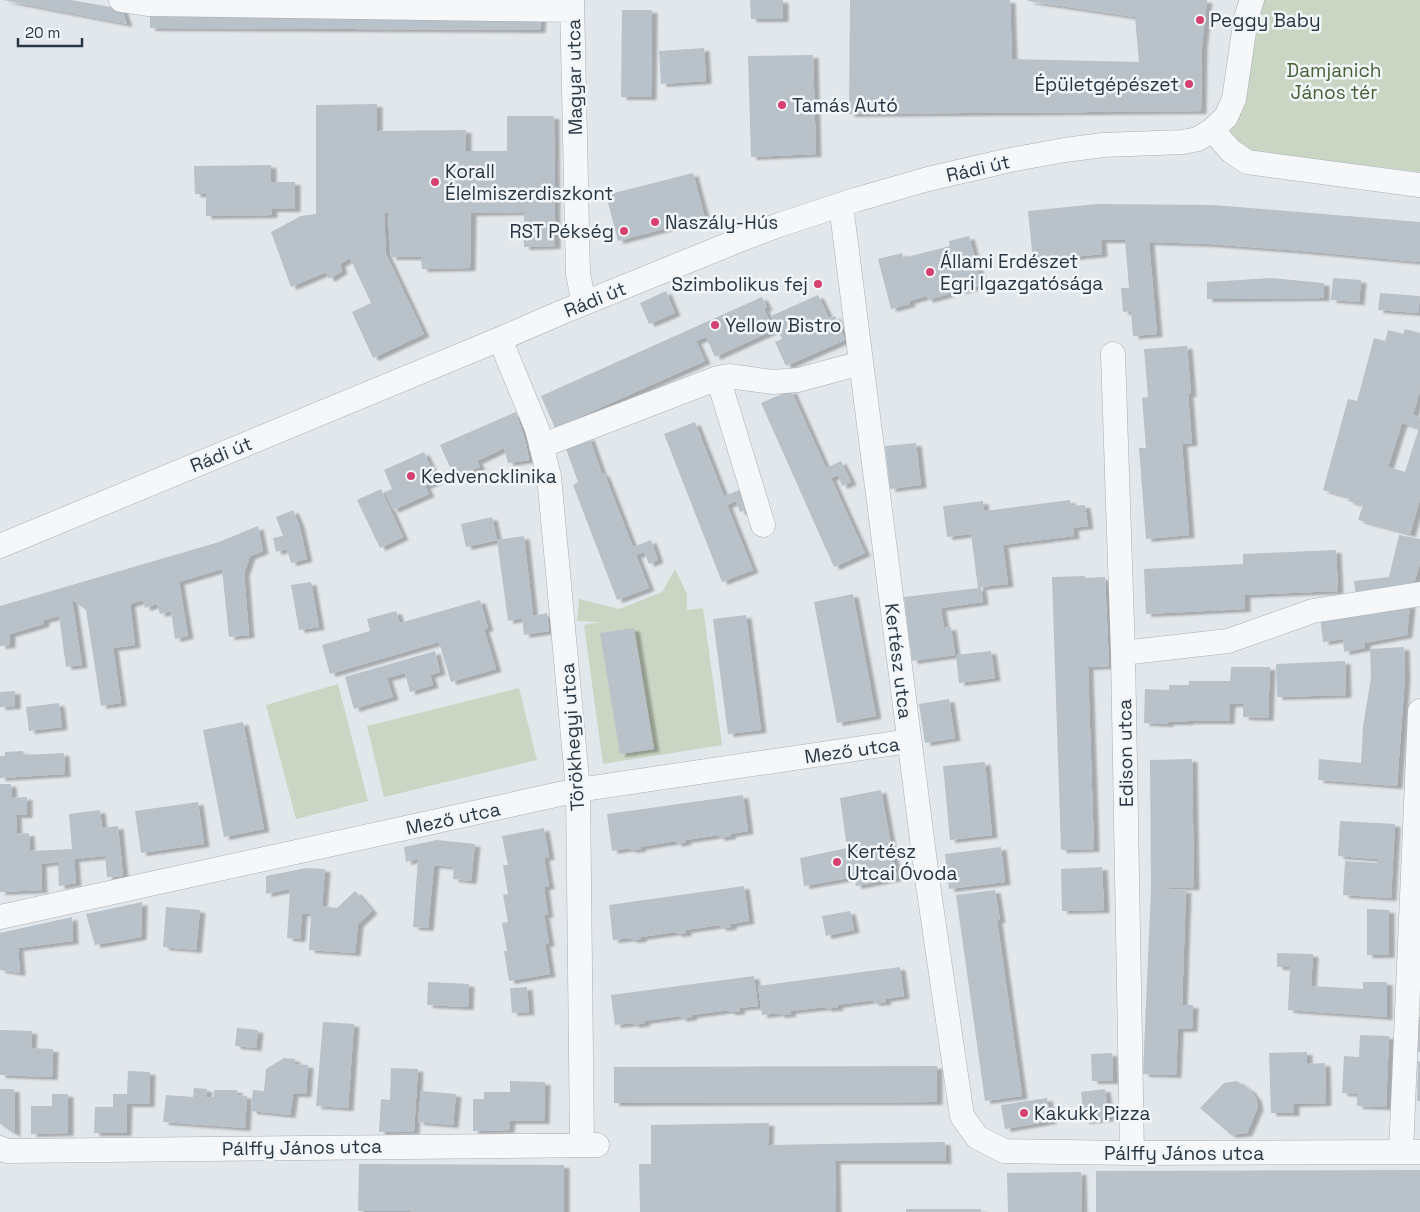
<svg xmlns="http://www.w3.org/2000/svg" width="1420" height="1212" font-family="'Space Grotesk',sans-serif">
	<style>
		.green { fill: #cbd5c3 }
		.building { fill: #b9c1c9; fill-rule: evenodd; filter: url(#shadow) }
		.lines { fill: none; stroke-linecap: round; stroke-linejoin: round }
		.minor-casing { stroke: #a7afb6; stroke-width: 25 }
		.minor { stroke: #f5f7f9; stroke-width: 24 }
		.poi-dot { fill: #d64170; stroke: #f2f6f8; stroke-width: 2 }
		.labels { text-anchor: middle; stroke-width: 5; stroke-linejoin: round; paint-order: stroke }
		.poi-label { font-size: 19px; fill: #293744; stroke: #f2f6f8; text-anchor: start }
		.park-label { font-size: 19px; fill: #456135; stroke: #f2f6f8 }
		.street-label { font-size: 19px; fill: #293744; stroke: #f2f6f8 }
	</style>
	<defs>
		<filter id="shadow"><feDropShadow dx="5.5" dy="3" stdDeviation="1" flood-color="#0004"/></filter>
	</defs>
	<rect width="100%" height="100%" fill="#e2e7eb"/>
	<!-- green -->
	<path class="green" d="M1264,0H1420V172L1251,152L1228,138L1239,111Z
		M675,569L687,594V610L703,608L722,745L603,764L584,625L599,622L577,621L579,599L619,609L662,592Z
		M338,684L368,801L296,819L266,705Z
		M519,688L537,760L384,797L367,726Z"/>
	<!-- building -->
	<path class="building" d="M3,0H71L122,9L127,24Z
		M750,0H783V19H751Z
		M850,0H1010L1012,59L1139,62L1135,17L1028,1V0H1207L1202,46L1201,111L849,114Z
		M150,10L541,15L540,30L150,28Z
		M622,10H652L651,97H621Z
		M704,48L706,81L661,84L659,51Z
		M813,55L816,154L751,157L748,56Z
		M377,104V131L466,130V151H507V116H554L555,246L524,247V212L471,213L470,268L422,269L421,257H391L388,213H384L386,254L424,334L373,358L352,312L371,303L350,258L340,264L342,271L329,279L326,272L291,287L271,232L301,216L316,214V105Z
		M271,165V182H295V209H272V215L206,216V194H195L194,166Z
		M693,173L705,218L618,241L606,195Z
		M1097,204L1213,205L1420,222V262L1302,251L1210,244L1149,242L1157,334L1133,336L1131,311L1123,312L1121,288H1129L1125,240H1101L1102,254L1033,261L1028,211Z
		M969,236L982,285L960,291V288L948,291L949,294L927,300V296L909,301L910,304L891,309L878,259L902,253L903,258L950,246L949,241Z
		M1271,278L1324,283V298L1207,299V282Z
		M1333,278L1361,280L1359,302L1331,300Z
		M666,291L675,313L649,324L640,303Z
		M1380,293L1420,296L1418,313L1378,310Z
		M818,295L829,318L835,316L845,340L786,366L775,342L782,339L771,316Z
		M762,297L767,307L764,309L774,330L715,357L706,337L696,341L705,361L555,428L541,396Z
		M1405,329L1420,333V390L1413,415L1420,417V499L1410,534L1358,520L1363,505L1348,501L1349,497L1323,490L1348,399L1357,401L1374,338L1385,341L1388,330L1403,334ZM1402,423L1419,428L1405,472L1388,467Z
		M1187,346L1191,394H1188L1192,443L1182,444L1189,535L1146,539L1139,448H1146L1142,398L1148,397L1144,349Z
		M791,390L826,468L841,461L851,482L842,486L838,475L831,478L865,553L834,567L761,403Z
		M516,412L526,443L529,460L508,463L504,448L477,461L480,467L455,478L440,445Z
		M695,422L724,496L742,489L749,509L740,512L736,501L727,505L753,570L722,582L664,434Z
		M589,437L602,474L604,473L633,547L651,540L658,560L649,564L644,552L636,555L649,588L617,600L573,485L578,482L565,446Z
		M916,443L921,485L890,489L885,446Z
		M424,452L437,481L425,486L429,494L393,510L385,492L392,489L384,470Z
		M381,489L403,537L380,548L357,500Z
		M1070,500L1071,506L1085,505L1088,526L1073,528L1074,536L1003,545L1008,584L981,587L983,602L941,608L944,628L951,627L955,655L912,661L904,597L978,588L971,534L947,537L943,506L983,501L984,511Z
		M293,510L299,524L307,559L291,563L287,549L276,552L273,538L283,536L276,517Z
		M492,517L497,540L466,547L461,524Z
		M258,526L263,551L250,556L244,573L249,635L229,637L222,569L179,582L188,636L175,639L171,611L160,614L157,604L145,608L143,600L130,604L135,645L113,648L121,703L101,706L86,610L72,599L82,665L66,667L59,616L44,620V624L10,634V645L0,646V606L219,542Z
		M1399,535L1420,539V563L1411,594L1357,603L1354,581L1389,577Z
		M524,536L533,616L547,613L549,631L524,635L522,618L508,621L497,540Z
		M1336,550L1338,591L1245,595V609L1146,614L1144,569L1243,564V554Z
		M1085,576V578L1105,577L1109,666L1088,667L1094,849L1061,850L1052,577Z
		M311,582L319,627L299,630L291,585Z
		M853,594L876,716L837,723L814,602Z
		M480,600L488,628L484,629L496,669L451,682L439,642L330,674L322,645L370,631L367,619L396,611L400,623Z
		M1410,604L1407,635L1365,643V648L1344,652L1343,639L1323,642L1320,617Z
		M746,615L761,730L728,734L713,619Z
		M634,628L654,749L620,754L600,633Z
		M1404,647L1405,676L1397,786L1318,780L1319,759L1361,763L1363,727L1371,677L1370,649Z
		M435,651L440,672L430,675L433,685L410,692L405,673L387,678L393,697L354,709L345,677Z
		M991,651L995,678L959,683L956,655Z
		M1345,661L1346,695L1277,697L1276,664Z
		M1231,667H1270L1268,718L1243,717V704H1230L1229,721H1188V722H1168V724L1144,723L1145,689L1169,690V685H1189V681H1230Z
		M15,691V706L0,707V692Z
		M949,699L955,738L925,743L919,704Z
		M59,703L62,727L29,731L26,707Z
		M243,722L264,829L224,837L203,730Z
		M23,751L24,755L64,753L65,774L0,778V756H5V752Z
		M1192,759L1194,887L1154,888L1186,890L1182,1005H1193L1192,1029H1178L1176,1075L1143,1074L1151,888L1150,760Z
		M985,762L992,835L950,840L943,766Z
		M0,784H11L12,798L27,797V815H16L17,834L29,833L30,851L72,849L69,814L100,810L102,828L118,826L123,876L107,877L105,856L74,859L76,883L59,886L58,862L41,864L42,890L0,892Z
		M881,790L897,878L856,886L854,877L804,886L800,858L847,848L840,798Z
		M743,795L748,831L730,834L731,836L719,838V835L686,840V842L676,844V841L640,847L641,849L630,850V848L612,851L607,814Z
		M198,802L204,844L141,853L135,811Z
		M1340,821L1395,824L1391,898L1343,895L1345,861L1377,863V859L1338,856Z
		M544,828L549,857L544,858L549,886L544,887L548,915H544L549,943L545,944L550,974L509,981L504,951H507L502,923L508,922L503,895L508,894L503,865H508L502,836Z
		M437,840L475,844L471,881L453,879L454,867L434,865L428,928L413,927L418,859L406,862L404,847Z
		M1001,847L1005,882L949,889L945,854Z
		M1102,867L1104,910L1062,911L1061,869Z
		M306,868L325,869L322,906L337,908L355,891L372,911L358,924L355,953L309,950L311,914L302,913L300,939L287,938L290,889L266,894V876Z
		M744,886L749,921L731,924V927L721,928L720,925L686,930V933L676,934V932L641,937V939L631,940V938L613,940L609,905Z
		M995,890L1000,920H997L1022,1096L985,1101L956,895Z
		M142,902L141,937L95,945L86,914Z
		M166,907L200,910L196,950L163,947Z
		M1367,909L1389,910V955H1367Z
		M850,911L854,930L826,936L822,916Z
		M72,917L73,941L18,948L20,973L0,970V933Z
		M1277,953L1313,954L1311,986L1363,989V982H1387V1017L1288,1010L1290,967H1277Z
		M900,967L904,996L885,999L886,1002L874,1003L873,1000L837,1005L838,1008H832L827,1009L826,1007L790,1011L791,1014L779,1015V1013L762,1015L758,986Z
		M754,976L758,1006L739,1008L740,1011L735,1012H729V1010L692,1015V1017L681,1019V1016L644,1021L645,1023L634,1025L633,1023L615,1025L611,995Z
		M428,982L469,984L468,1007L427,1005Z
		M527,987L529,1012L512,1013L510,988Z
		M1418,1017H1420V1052H1417Z
		M323,1022L354,1024L348,1108L316,1106Z
		M237,1028L258,1030L256,1048L235,1046Z
		M0,1030L32,1031L31,1048L53,1049L52,1077L0,1075Z
		M1360,1035L1389,1036L1386,1107L1357,1106V1094L1342,1093L1344,1056L1359,1057Z
		M1307,1052V1064L1325,1063L1326,1103L1294,1104V1113H1271L1269,1053Z
		M1112,1053L1113,1081H1092L1091,1054Z
		M284,1058L295,1059V1064L308,1065L306,1094H293L290,1115L251,1111L253,1090L264,1091L266,1069Z
		M1418,1061L1420,1062V1101H1417Z
		M937,1066V1102L614,1103V1067Z
		M391,1068L418,1069L414,1131L379,1132L381,1099L390,1100Z
		M128,1071L150,1072L149,1104H127L126,1133H94L95,1107H113V1094H127Z
		M510,1081L545,1082L544,1121H510L509,1130L473,1131V1099H484V1092H510Z
		M1237,1081L1250,1090L1256,1098L1258,1107L1247,1133L1231,1135L1200,1108L1224,1083Z
		M194,1088L207,1089L206,1097H214V1090H237V1095L247,1096L245,1128L163,1122L166,1095L193,1097Z
		M0,1089H14L15,1134L0,1124Z
		M1105,1089L1109,1118L1084,1121L1081,1092Z
		M421,1091L456,1094L453,1125L418,1122Z
		M52,1094H68V1133L31,1134V1106H52Z
		M1047,1098L1051,1121L1005,1129L1001,1105Z
		M769,1123L768,1145L945,1142L946,1161H835L836,1212H640L639,1164H651V1125Z
		M359,1164L564,1165V1212H410V1211H358Z
		M1420,1170V1212H1096V1171Z
		M1081,1172L1082,1212H1008L1007,1173Z
		M906,1209H981V1212H906Z"/>
	<g class="lines">
		<defs>
			<path id="minor" d="M121,0L147,4L572,10
				M572,0L578,274L584,303
				M1212,130L1231,151L1247,162L1420,185
				M841,205L927,878L962,1116L977,1137L1004,1151L1132,1153L1420,1152
				M500,339L537,429L549,476L578,790L582,1145
				M1113,354L1123,653L1132,1153
				M718,378L763,525
				M541,446L718,378L729,376L773,382L798,380L861,363
				M0,546L500,339L560,313L742,239L779,225L855,200L928,179L1010,160L1065,150L1103,145L1183,142L1198,139L1212,130L1226,117L1234,99L1246,18L1252,0
				M1123,653L1228,641L1313,611L1420,594
				M0,917L578,790L909,741
				M0,1148L7,1151L597,1145
				M1401,1152L1420,711"/>
		</defs>
		<!-- minor casing -->
		<use href="#minor" class="minor-casing"/>
		<!-- minor -->
		<use href="#minor" class="minor"/>
	</g>
	<!-- markers -->
	<g class="poi-dot">
		<circle cx="1200" cy="20" r="5"/>
		<circle cx="1189" cy="84" r="5"/>
		<circle cx="782" cy="105" r="5"/>
		<circle cx="435" cy="182" r="5"/>
		<circle cx="655" cy="222" r="5"/>
		<circle cx="624" cy="231" r="5"/>
		<circle cx="930" cy="272" r="5"/>
		<circle cx="818" cy="284" r="5"/>
		<circle cx="715" cy="325" r="5"/>
		<circle cx="411" cy="476" r="5"/>
		<circle cx="837" cy="862" r="5"/>
		<circle cx="1024" cy="1113" r="5"/>
	</g>
	<g class="labels">
		<!-- poi labels -->
		<g class="poi-label">
			<text x="1210" y="27">Peggy Baby</text>
			<text x="1179" y="91" text-anchor="end">Épületgépészet</text>
			<text x="792" y="112">Tamás Autó</text>
			<text x="445" y="178">Korall<tspan x="445" dy="22">Élelmiszerdiszkont</tspan></text>
			<text x="665" y="229">Naszály-Hús</text>
			<text x="614" y="238" text-anchor="end">RST Pékség</text>
			<text x="940" y="268">Állami Erdészet<tspan x="940" dy="22">Egri Igazgatósága</tspan></text>
			<text x="808" y="291" text-anchor="end">Szimbolikus fej</text>
			<text x="725" y="332">Yellow Bistro</text>
			<text x="421" y="483">Kedvencklinika</text>
			<text x="847" y="858">Kertész<tspan x="847" dy="22">Utcai Óvoda</tspan></text>
			<text x="1034" y="1120">Kakukk Pizza</text>
		</g>
		<!-- park labels -->
		<g class="park-label">
			<text x="1334" y="77">Damjanich<tspan x="1334" dy="22">János tér</tspan></text>
		</g>
		<!-- street labels -->
		<g class="street-label">
			<text transform="translate(574 77) rotate(-91)" y="7">Magyar utca</text>
			<text transform="translate(978 168) rotate(-13)" y="7">Rádi út</text>
			<text transform="translate(595 299) rotate(-22)" y="7">Rádi út</text>
			<text transform="translate(221 454) rotate(-22)" y="7">Rádi út</text>
			<text transform="translate(899 661) rotate(83)" y="7">Kertész utca</text>
			<text transform="translate(572 737) rotate(-94)" y="7">Törökhegyi utca</text>
			<text transform="translate(852 750) rotate(-8)" y="7">Mező utca</text>
			<text transform="translate(1125 753) rotate(-91)" y="7">Edison utca</text>
			<text transform="translate(453 818) rotate(-12)" y="7">Mező utca</text>
			<text transform="translate(302 1147) rotate(-1)" y="7">Pálffy János utca</text>
			<text x="1184" y="1160">Pálffy János utca</text>
		</g>
	</g>
	<!-- scale -->
	<path d="M18 38v8h64v-8" fill="none" stroke="#293744" stroke-width="2.5"/>
	<text x="25" y="38" font-size="15" fill="#293744" stroke="#f2f6f8" stroke-width="4" paint-order="stroke">20 m</text>
</svg>
